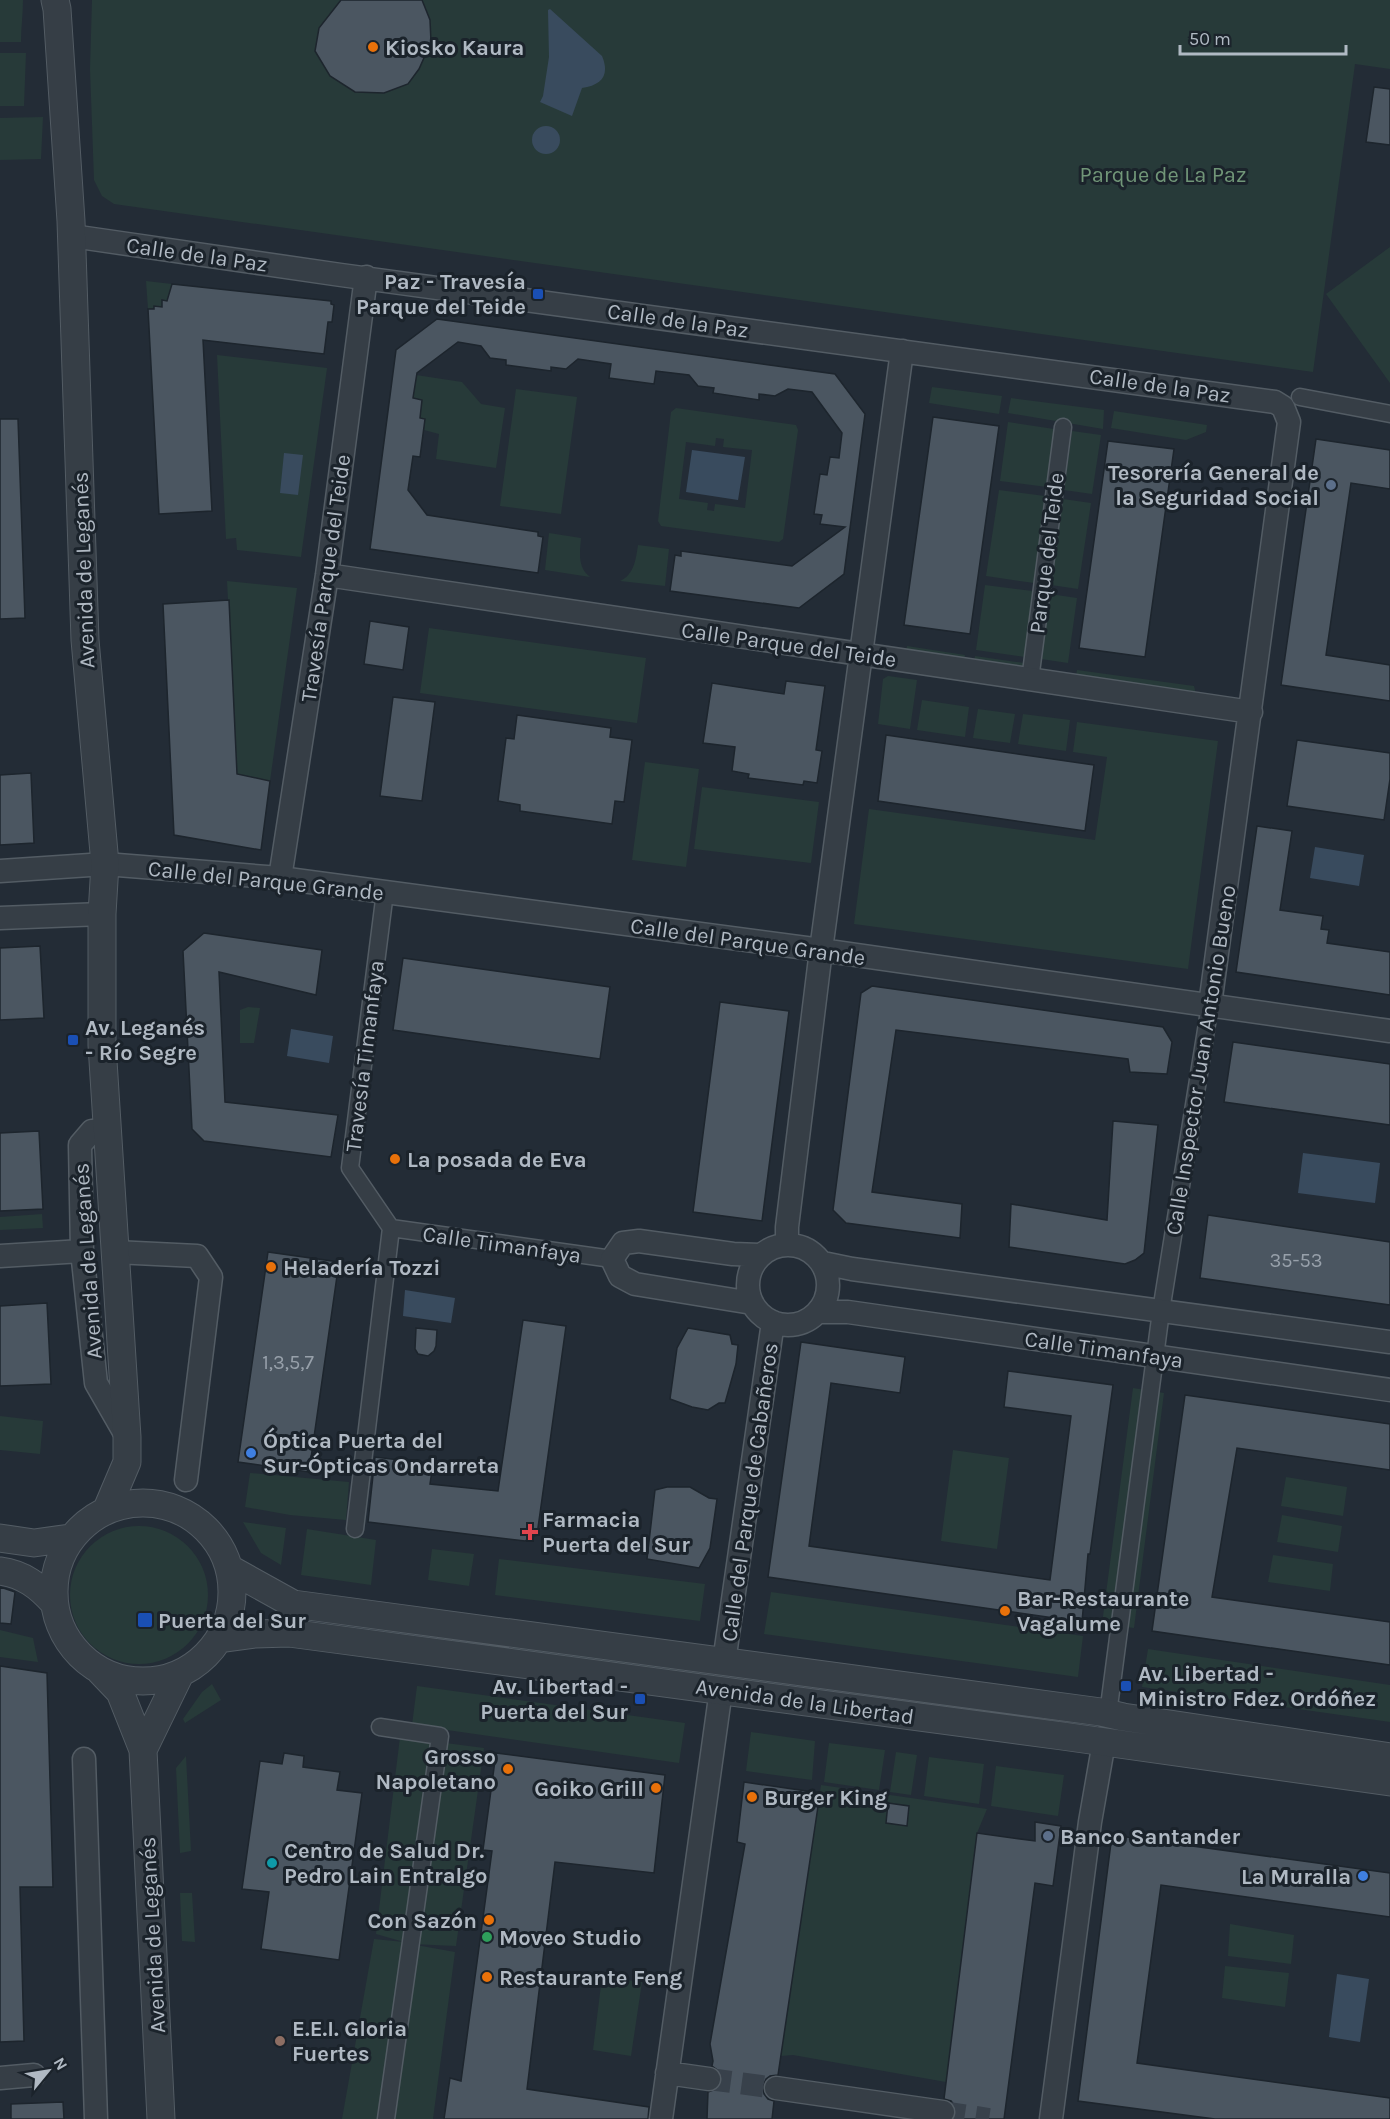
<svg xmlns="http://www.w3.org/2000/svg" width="1390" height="2119" font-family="Karla,sans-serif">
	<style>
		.green { fill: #273a39; fill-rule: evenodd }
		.water { fill: #394b5e }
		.building { fill: #4b5661; stroke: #1d252d; stroke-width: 1.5 }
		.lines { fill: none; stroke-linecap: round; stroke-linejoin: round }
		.minor-tunnel { stroke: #38414b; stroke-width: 22; stroke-dasharray: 22 11; stroke-linecap: butt }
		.pedestrian-casing { stroke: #535c64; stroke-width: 19 }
		.minor-casing { stroke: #535c64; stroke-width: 25 }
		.tertiary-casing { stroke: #535c64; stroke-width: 29 }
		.pedestrian { stroke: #363e46; stroke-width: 16 }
		.minor { stroke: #363e46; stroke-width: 22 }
		.tertiary { stroke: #363e46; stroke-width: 27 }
		.food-dot { fill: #e8710a; stroke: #1b232b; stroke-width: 2 }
		.transit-dot { fill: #1a4fb4; stroke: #1b232b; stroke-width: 2 }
		.service-dot { fill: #5c6f8a; stroke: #1b232b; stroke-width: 2 }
		.shop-dot { fill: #3f7fe0; stroke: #1b232b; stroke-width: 2 }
		.health-dot { fill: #e0444e; stroke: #1b232b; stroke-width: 2 }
		.culture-dot { fill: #0f9aa8; stroke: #1b232b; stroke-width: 2 }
		.leisure-dot { fill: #2e9e5b; stroke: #1b232b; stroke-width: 2 }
		.education-dot { fill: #8d6e63; stroke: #1b232b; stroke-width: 2 }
		.labels { text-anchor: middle; stroke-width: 6; stroke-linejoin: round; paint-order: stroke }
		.number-label { font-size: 20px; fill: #97a0aa }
		.poi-label { font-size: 22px; font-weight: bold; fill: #b0b9c3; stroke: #1b232b; text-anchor: start }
		.park-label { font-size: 22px; fill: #719678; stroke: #1b232b }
		.street-label { font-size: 22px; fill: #b0b9c3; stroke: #1b232b }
	</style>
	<rect width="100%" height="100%" fill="#232c36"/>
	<!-- green -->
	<path class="green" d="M0,0H23C23,14 21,27 21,42H0Z
		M92,0H1390V69L1355,64L1313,372L114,204L102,196L94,180L90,69Z
		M0,53H26L24,106H0Z
		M43,117L41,159L0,160V118Z
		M1390,247V383L1326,294Z
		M146,281L172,284L171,296L167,301L162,300V307L148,309Z
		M217,355L327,368L301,557L237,550L236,538L226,539Z
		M416,375L462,382L481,404L505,408L496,468L436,459L439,434L424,430L425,419L420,418L422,400L413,398Z
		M932,387L1002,396L999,414L929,403Z
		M516,389L577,397L561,514L500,506Z
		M1011,398L1104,410L1103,429L1008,413Z
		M676,408L796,425L798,430L783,539L779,542L661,526L658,521L671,412ZM716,438L724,439L723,447L752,450L745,508L715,504L714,511L707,510L708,503L679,499L686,442L715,446Z
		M1114,411L1207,425L1206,432L1186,440L1111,428Z
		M1008,422L1054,429L1047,487L1000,481Z
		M1072,431L1101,435L1092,494L1064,490Z
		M999,490L1045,496L1034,583L986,576Z
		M1063,499L1091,503L1078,589L1051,585Z
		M549,533L581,538C580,552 577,567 590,577L545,570Z
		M638,545L669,549L665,586L620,581C634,575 636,559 638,545Z
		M227,581L297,588L270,781L237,774Z
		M985,585L1033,591L1025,657L976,650Z
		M1050,594L1077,598L1068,663L1041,659Z
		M429,628L646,658L637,723L420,693Z
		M907,646L965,655L962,666L905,658Z
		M975,656L1024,663L1023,675L973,668Z
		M1077,670L1194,686L1197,698L1075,682Z
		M888,676L917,680L910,729L878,724L883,679Z
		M922,700L969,707L965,737L917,730Z
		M978,709L1015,714L1010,743L973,738Z
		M1023,714L1070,720L1066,751L1018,744Z
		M1077,722L1218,741L1188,969L854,924L869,809L1095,840L1107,757L1073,752Z
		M645,762L699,769L686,867L632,860Z
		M702,787L819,802L811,863L694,849Z
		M248,1007L260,1008L254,1043H240V1010Z
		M42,1214L43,1228L0,1230V1217Z
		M1133,1388L1164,1393L1134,1628L1102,1624Z
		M0,1416L43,1421L40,1454L0,1450Z
		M953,1450L1009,1458L997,1549L941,1541Z
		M250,1473L349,1482L346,1520L290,1515L245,1507Z
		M1286,1477L1347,1487L1343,1516L1281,1506Z
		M1282,1515L1342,1526L1338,1552L1277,1542Z
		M243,1522L286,1528L281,1565L261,1553Z
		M70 1595a69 69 0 1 1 138 0a69 69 0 1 1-138 0Z
		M307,1529L376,1540L371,1585L301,1575Z
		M432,1549L474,1554L469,1586L428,1580Z
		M1273,1555L1333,1564L1330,1591L1268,1582Z
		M499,1559L705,1584L700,1621L495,1595Z
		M771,1592L1083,1636L1078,1677L764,1634Z
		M0,1630L33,1638L38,1662L0,1657Z
		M1148,1649L1390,1685V1722L1142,1687Z
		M212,1684L221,1700L185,1723L183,1719L202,1692Z
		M417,1686L685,1723L679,1763L412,1725Z
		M751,1732L815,1741L812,1780L746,1771Z
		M400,1737L484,1748L456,1946L411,1944L386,2119H342L374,1939L404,1942L376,1934Z
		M829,1743L885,1750L879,1790L824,1782Z
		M896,1752L917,1755L911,1795L890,1792Z
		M186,1756L191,1851L180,1853L176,1768Z
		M929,1757L984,1764L979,1804L924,1796Z
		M996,1766L1064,1775L1058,1816L991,1806Z
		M821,1785L987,1809L977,1833L946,2082L793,2055L781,2056Z
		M180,1893H192L195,1942L182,1941Z
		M1230,1924L1294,1935L1291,1964L1228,1956Z
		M416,1945L455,1952L433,2119H393Z
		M1225,1966L1289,1973L1285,2007L1222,1998Z
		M602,1977L642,1982L631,2056L593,2050Z"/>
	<!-- water -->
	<path class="water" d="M550,9L602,56C610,75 602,85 582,88L572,116L540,102L543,96L549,57L548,10Z
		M532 140a14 14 0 1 1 28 0a14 14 0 1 1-28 0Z
		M692,450L745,457L738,500L686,492Z
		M284,453L303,455L298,495L280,493Z
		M1315,847L1364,855L1359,886L1310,878Z
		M291,1029L333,1036L329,1063L287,1056Z
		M1303,1153L1380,1163L1375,1203L1298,1193Z
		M405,1290L455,1298L451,1323L403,1316Z
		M1337,1974L1369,1979L1360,2042L1329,2037Z"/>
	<!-- building -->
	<path class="building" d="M341,0H422L430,20L431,42L419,69L408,84L384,93L355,92L330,76L315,51L319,28Z
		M1374,87L1390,89V145L1366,142Z
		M172,284L331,301V304L334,305L332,322H328L324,354L203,340L212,511L159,514L148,309H154V306L162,307V300L167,301Z
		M437,319L835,374L865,414L844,574L799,608L670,591L675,555L681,556V551L792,566L845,527L820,524L822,515L814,514L820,474L827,475L830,457L839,458L842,433L812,392L788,389L775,396L759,394V400L713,393L714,388L698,386L689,375L656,371L654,384L609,378L611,364L578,359L566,369L551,367V371L506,365V360L490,358L481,346L458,342L417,373L413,398L422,400L420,418L425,419L420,457L413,456L408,490L427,515L538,532V536L543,537L538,573L370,549L396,350Z
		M933,417L999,426L970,634L904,625Z
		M0,419H18L25,618L0,619Z
		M1316,439L1390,450V489L1351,483L1326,655L1390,665V701L1281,685Z
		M1108,441L1174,449L1145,657L1079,648Z
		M229,600L237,774L270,781L261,850L174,835L163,604Z
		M370,621L409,627L403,670L364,664Z
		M786,681L825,686L816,750L822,751L817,783L804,781L803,785L748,778L749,774L732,771L735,747L703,743L712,683L784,694Z
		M393,697L435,702L422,801L380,796Z
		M517,715L611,728L610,737L632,740L624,802L615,801L612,824L520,811V805L498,801L506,738L514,739Z
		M886,735L1094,765L1085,831L878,801Z
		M1297,740L1390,753V779L1384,820L1287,806Z
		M31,773L34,843L0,845V775Z
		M1257,826L1292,831L1280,910L1323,916L1321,929L1329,930L1327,943L1390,952V995L1236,972Z
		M204,933L322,950L316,995L219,972L225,1102L338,1115L331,1157L204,1141L192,1129L183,951Z
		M40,946L44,1018L0,1020V948Z
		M403,958L610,987L600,1059L393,1030Z
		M872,986L1163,1027L1172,1042L1167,1074L1130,1072L1128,1059L896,1030L872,1192L962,1204L960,1238L846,1223L833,1210L861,993Z
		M720,1002L789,1011L762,1221L693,1212Z
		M1233,1042L1390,1064V1125L1224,1102Z
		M1113,1121L1158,1125L1144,1253L1135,1260L1125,1264L1009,1247L1011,1204L1107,1220Z
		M39,1131L43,1209L0,1211V1133Z
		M1208,1215L1390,1242V1305L1200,1278Z
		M268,1252L339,1262L309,1472L238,1462Z
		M47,1303L51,1384L0,1386V1306Z
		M523,1320L566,1326L537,1535L525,1541L368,1522L375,1457L433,1464L430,1484L498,1491Z
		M416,1328L437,1330L436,1346L434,1351L428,1356L418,1354L415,1349Z
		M688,1328L730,1335L732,1344L738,1345L736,1364L725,1403H719L708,1410L692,1407L670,1399L677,1348Z
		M801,1342L905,1357L900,1393L831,1383L809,1546L1050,1580L1071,1416L1004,1407L1008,1371L1113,1385L1090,1554H1088L1082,1622L768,1577Z
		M1185,1395L1390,1424V1470L1237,1448L1212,1597L1390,1622V1665L1152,1631Z
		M667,1487H690L709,1498L717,1499L710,1548L699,1568L647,1559L655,1490Z
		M0,1587L15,1592L11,1624L0,1623Z
		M0,1666L47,1673L53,1887H20L24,2041L0,2042Z
		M284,1753L304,1756L303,1767L340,1772L337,1790L362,1793L339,1960L261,1949L269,1892L242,1889L260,1761L282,1764Z
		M496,1753L665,1775L654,1873L555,1862L527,2089L649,2107L648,2119H444L450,2078L461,2081L492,1851L483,1850Z
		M744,1782L820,1793L778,2075L770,2076L766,2079L763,2086L764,2094L768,2099L774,2101L772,2119H707L708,2092L719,2088L722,2080L721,2073L712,2066L713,2061L710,2044L745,1844L737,1842Z
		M888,1803L909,1806L907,1826L886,1823Z
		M1035,1822L1061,1826L1053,1886L1035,1883L1004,2119H954L956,2113L955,2106L951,2101L944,2099L977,1833L1035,1841Z
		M1112,1835L1390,1873V1917L1161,1885L1137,2063L1390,2098V2119H1215L1078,2101Z
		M63,2102L64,2119H11V2104Z"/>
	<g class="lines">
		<!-- minor-tunnel -->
		<path class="minor-tunnel" d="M709,2079L776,2088
			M943,2112L989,2119"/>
		<defs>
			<path id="pedestrian" d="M1300,397L1390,414
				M1030,680L1063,427
				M391,1228L612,1259
				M355,1529L391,1228L350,1168L385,892
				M1108,1714L1161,1311L1210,1005
				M380,1727L440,1736L386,2119"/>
			<path id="minor" d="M72,236L341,275L1275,402L1283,407L1289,422L1210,1005
				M327,575L1251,712
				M0,871L105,864L280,878L821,950L1390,1031
				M280,878L327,575L366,277
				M0,918L102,914
				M107,1130L92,1131L80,1145L82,1251L96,1383L127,1437
				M787,1244V1227L821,950L902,351
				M748 1285a40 40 0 1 1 80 0a40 40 0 1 1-80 0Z
				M115,1252L197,1256L211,1277L186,1480
				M0,1256L82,1251
				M823,1263L852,1269L1390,1342
				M752,1303L635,1284L620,1276L612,1259L623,1243L639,1241L733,1254L760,1255
				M819,1312H848L1390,1390
				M724,1662L773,1322
				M84,1759L96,2119
				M667,2073L709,2079
				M0,2078L34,2075
				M776,2088L943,2112
				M661,2119L721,1690
				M1051,2119L1090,1822L1104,1742"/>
			<path id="tertiary" d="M55,0L57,9L71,221L85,640L105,864L102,914V1045L127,1437V1462L107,1509
				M54 1592a89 89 0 1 1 178 0a89 89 0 1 1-178 0Z
				M0,1538L34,1543L70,1538
				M230,1569L293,1604L1101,1712L1123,1717L1390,1757
				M0,1571C23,1574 39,1586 54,1603
				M219,1639L255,1634L289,1633L1062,1736L1390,1782
				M100,1671L120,1692L143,1750L161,2119
				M143,1750L180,1674"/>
		</defs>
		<!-- pedestrian casing -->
		<use href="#pedestrian" class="pedestrian-casing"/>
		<!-- minor casing -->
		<use href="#minor" class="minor-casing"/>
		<!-- tertiary casing -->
		<use href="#tertiary" class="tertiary-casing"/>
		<!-- pedestrian -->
		<use href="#pedestrian" class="pedestrian"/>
		<!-- minor -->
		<use href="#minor" class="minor"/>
		<!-- tertiary -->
		<use href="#tertiary" class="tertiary"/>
	</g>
	<!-- markers -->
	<g class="food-dot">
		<circle cx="373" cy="47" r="6"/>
		<circle cx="395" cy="1159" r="6"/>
		<circle cx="271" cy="1267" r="6"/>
		<circle cx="1005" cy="1611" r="6"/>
		<circle cx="508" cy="1769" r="6"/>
		<circle cx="656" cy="1788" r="6"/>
		<circle cx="752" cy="1797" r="6"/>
		<circle cx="489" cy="1920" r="6"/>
		<circle cx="487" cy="1977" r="6"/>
	</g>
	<g class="transit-dot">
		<rect x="532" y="288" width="12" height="12" rx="3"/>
		<rect x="67" y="1034" width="12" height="12" rx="3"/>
		<rect x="137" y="1612" width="16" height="16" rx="3"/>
		<rect x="1120" y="1680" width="12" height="12" rx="3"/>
		<rect x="634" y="1693" width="12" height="12" rx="3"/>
	</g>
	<g class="service-dot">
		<circle cx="1331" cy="485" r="6"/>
		<circle cx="1048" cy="1836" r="6"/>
	</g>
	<g class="shop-dot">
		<circle cx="251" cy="1453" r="6"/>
		<circle cx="1363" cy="1876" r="6"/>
	</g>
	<path class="health-dot" d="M527 1523h6v6h6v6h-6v6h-6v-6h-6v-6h6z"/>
	<circle class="culture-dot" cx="272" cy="1863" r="6"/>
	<circle class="leisure-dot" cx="487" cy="1937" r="6"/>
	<circle class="education-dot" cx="280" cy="2041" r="6"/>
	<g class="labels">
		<!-- number labels -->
		<g class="number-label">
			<text x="1296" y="1267">35-53</text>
			<text x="288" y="1369">1,3,5,7</text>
		</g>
		<!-- poi labels -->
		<g class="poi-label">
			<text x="385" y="55">Kiosko Kaura</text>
			<text x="526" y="289" text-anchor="end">Paz - Travesía<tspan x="526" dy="25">Parque del Teide</tspan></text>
			<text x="1319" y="480" text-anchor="end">Tesorería General de<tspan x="1319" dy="25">la Seguridad Social</tspan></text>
			<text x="85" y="1035">Av. Leganés<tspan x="85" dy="25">- Río Segre</tspan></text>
			<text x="407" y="1167">La posada de Eva</text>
			<text x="283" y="1275">Heladería Tozzi</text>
			<text x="263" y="1448">Óptica Puerta del<tspan x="263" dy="25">Sur-Ópticas Ondarreta</tspan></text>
			<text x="542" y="1527">Farmacia<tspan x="542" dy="25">Puerta del Sur</tspan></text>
			<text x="1017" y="1606">Bar-Restaurante<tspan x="1017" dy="25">Vagalume</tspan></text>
			<text x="158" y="1628">Puerta del Sur</text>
			<text x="1138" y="1681">Av. Libertad -<tspan x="1138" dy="25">Ministro Fdez. Ordóñez</tspan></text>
			<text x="628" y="1694" text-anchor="end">Av. Libertad -<tspan x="628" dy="25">Puerta del Sur</tspan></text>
			<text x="496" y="1764" text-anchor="end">Grosso<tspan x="496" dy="25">Napoletano</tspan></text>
			<text x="644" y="1796" text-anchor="end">Goiko Grill</text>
			<text x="764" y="1805">Burger King</text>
			<text x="1060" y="1844">Banco Santander</text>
			<text x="284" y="1858">Centro de Salud Dr.<tspan x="284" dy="25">Pedro Lain Entralgo</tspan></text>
			<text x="1351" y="1884" text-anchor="end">La Muralla</text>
			<text x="477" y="1928" text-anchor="end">Con Sazón</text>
			<text x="499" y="1945">Moveo Studio</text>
			<text x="499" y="1985">Restaurante Feng</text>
			<text x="292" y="2036">E.E.I. Gloria<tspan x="292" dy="25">Fuertes</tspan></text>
		</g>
		<!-- park labels -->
		<g class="park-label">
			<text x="1163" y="182">Parque de La Paz</text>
		</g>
		<!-- street labels -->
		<g class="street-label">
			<text transform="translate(197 254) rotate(8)" y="8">Calle de la Paz</text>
			<text transform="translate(678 320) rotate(8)" y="8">Calle de la Paz</text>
			<text transform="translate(1160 385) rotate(8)" y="8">Calle de la Paz</text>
			<text transform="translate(1046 553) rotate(-83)" y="8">Parque del Teide</text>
			<text transform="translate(83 570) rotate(-92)" y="8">Avenida de Leganés</text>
			<text transform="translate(325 578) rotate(-82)" y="8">Travesía Parque del Teide</text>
			<text transform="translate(789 644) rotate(8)" y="8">Calle Parque del Teide</text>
			<text transform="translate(266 880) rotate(6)" y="8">Calle del Parque Grande</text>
			<text transform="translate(748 941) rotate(8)" y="8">Calle del Parque Grande</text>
			<text transform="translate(364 1056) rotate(-83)" y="8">Travesía Timanfaya</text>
			<text transform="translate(1200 1060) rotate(-81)" y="8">Calle Inspector Juan Antonio Bueno</text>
			<text transform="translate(502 1244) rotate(8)" y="8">Calle Timanfaya</text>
			<text transform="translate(87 1261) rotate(-94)" y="8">Avenida de Leganés</text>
			<text transform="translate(1104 1349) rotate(8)" y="8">Calle Timanfaya</text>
			<text transform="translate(749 1492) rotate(-82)" y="8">Calle del Parque de Cabañeros</text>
			<text transform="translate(805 1701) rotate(8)" y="8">Avenida de la Libertad</text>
			<text transform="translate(152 1935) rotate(-93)" y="8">Avenida de Leganés</text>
		</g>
	</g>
	<!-- north arrow -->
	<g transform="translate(48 2071) rotate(60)" stroke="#1b232b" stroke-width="4.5" paint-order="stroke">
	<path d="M0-4.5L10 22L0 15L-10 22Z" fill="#b0b9c3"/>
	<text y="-9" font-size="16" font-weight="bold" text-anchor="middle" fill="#b0b9c3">N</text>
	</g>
	<!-- scale -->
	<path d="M1180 45v9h166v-9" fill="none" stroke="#b0b9c3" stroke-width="3"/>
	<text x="1189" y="45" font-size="18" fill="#b0b9c3" stroke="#1b232b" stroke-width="4.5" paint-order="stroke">50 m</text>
</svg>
